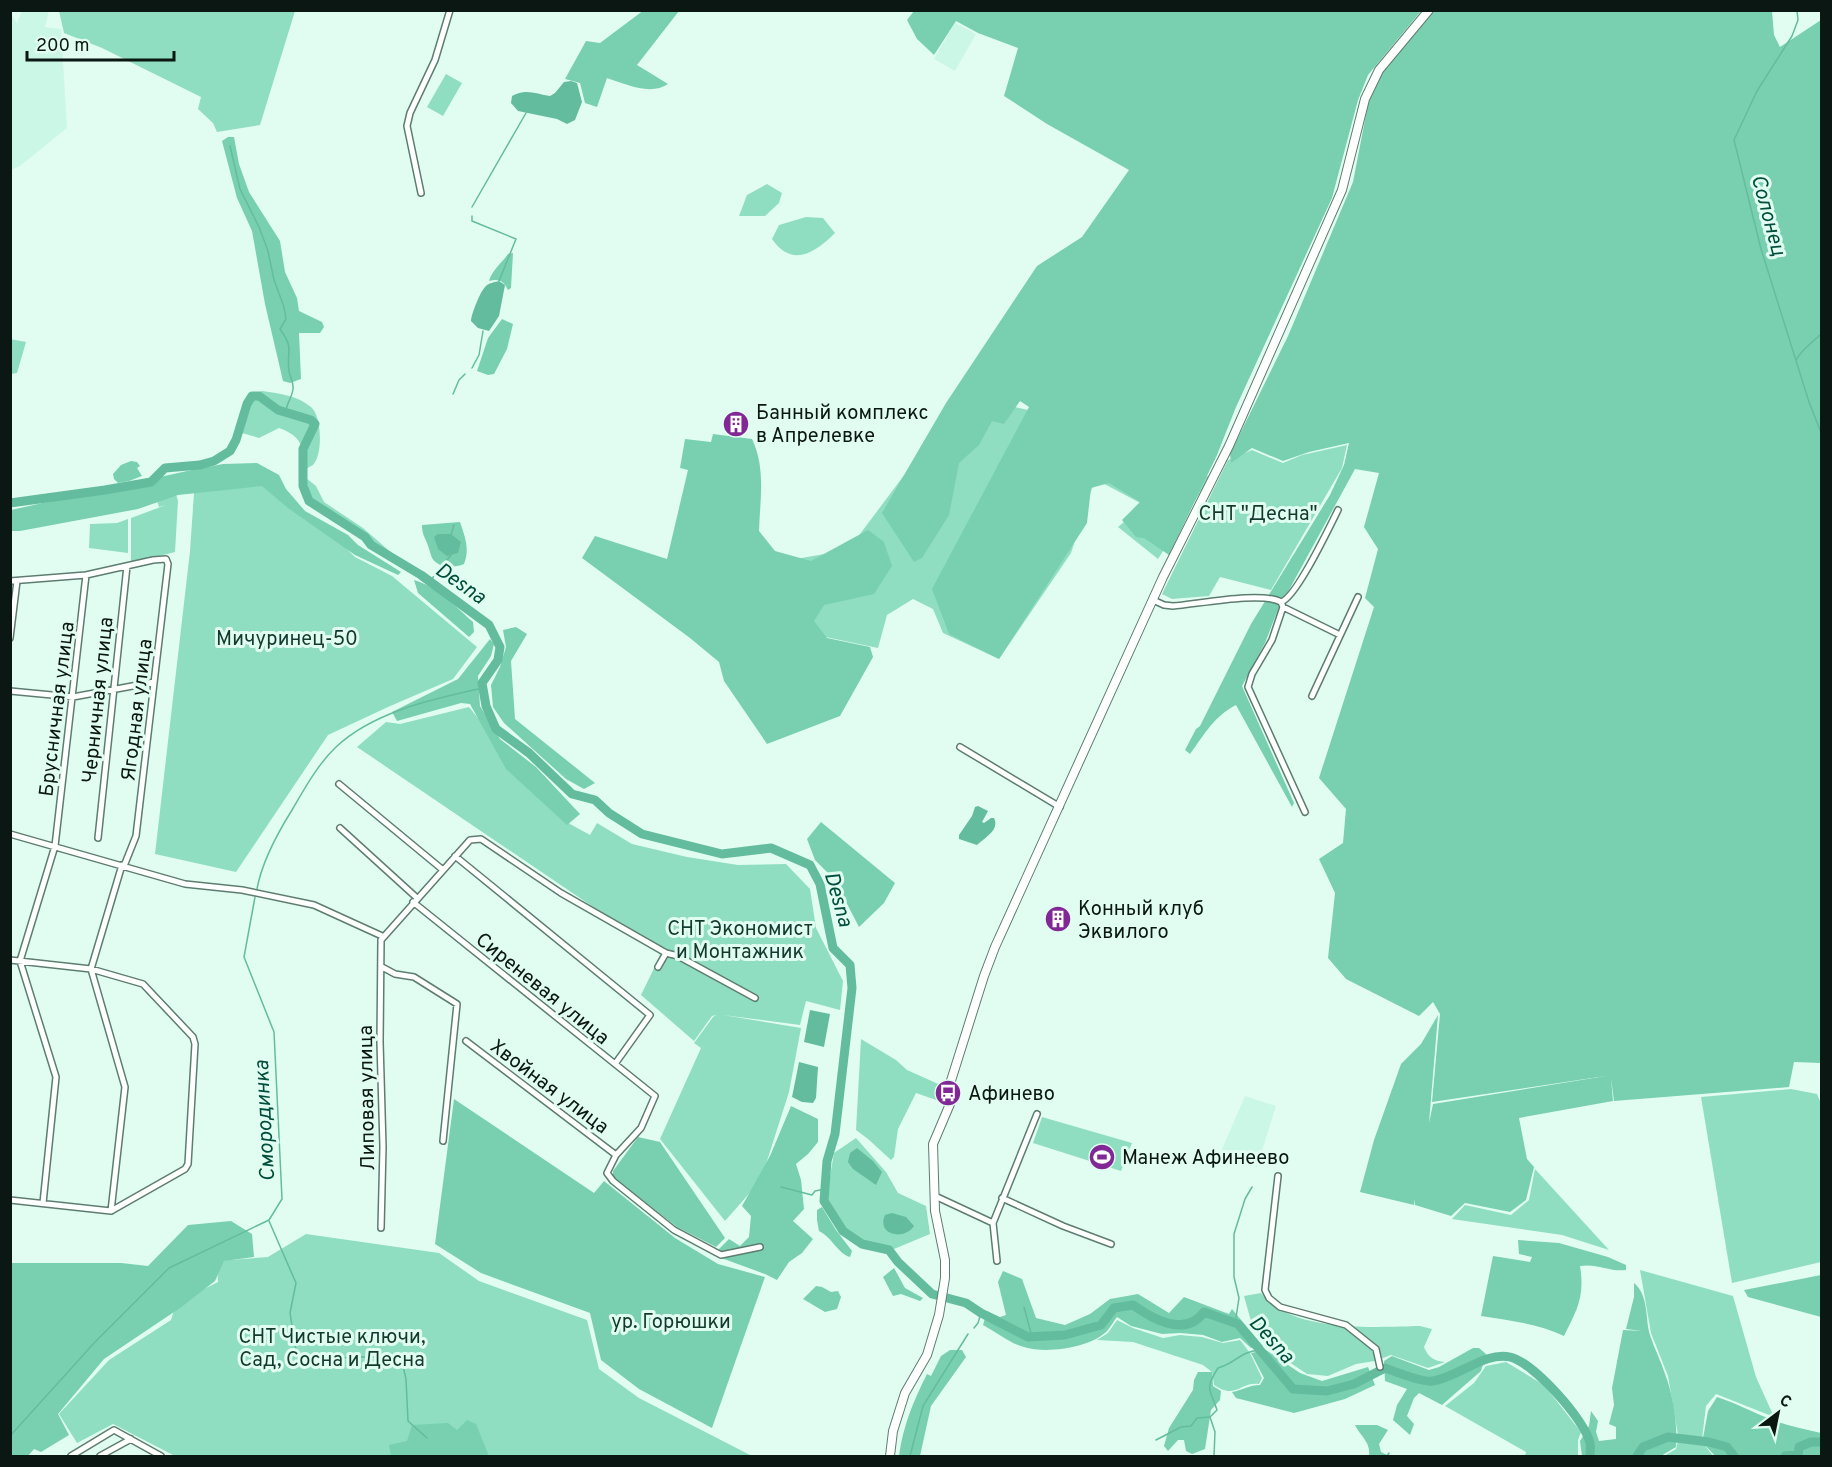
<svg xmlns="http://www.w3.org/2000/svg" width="1832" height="1467" font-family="Overpass,sans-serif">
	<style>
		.built { fill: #cbf7e6 }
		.green { fill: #8fdec1 }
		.forest { fill: #78d0b1 }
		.water { fill: #64bc9e }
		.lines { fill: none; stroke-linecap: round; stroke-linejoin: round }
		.stream { stroke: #64bc9e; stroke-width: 1.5 }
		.river { stroke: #64bc9e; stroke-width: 9 }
		.street-casing { stroke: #5e7d71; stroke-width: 8 }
		.secondary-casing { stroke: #5e7d71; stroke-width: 10 }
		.street { stroke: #fff; stroke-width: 5 }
		.secondary { stroke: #fff; stroke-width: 8 }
		.labels { text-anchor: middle; stroke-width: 6; stroke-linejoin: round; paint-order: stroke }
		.poi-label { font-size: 20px; fill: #0a1712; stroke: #e1fdf2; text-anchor: start }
		.park-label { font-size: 20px; fill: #123a2e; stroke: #e1fdf2 }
		.street-label { font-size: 20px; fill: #0a1712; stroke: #e1fdf2 }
		.water-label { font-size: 21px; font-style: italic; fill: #004e3b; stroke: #e1fdf2 }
	</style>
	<rect width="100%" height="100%" fill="#e1fdf2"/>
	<!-- built -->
	<path class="built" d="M22,11H49L45,27L61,29L67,128L20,166L11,170V14L17,23Z
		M955,23L976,34L955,71L934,59Z
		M1245,1096L1276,1106L1257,1167L1219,1156Z"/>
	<!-- green -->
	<path class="green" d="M59,11V10L295,11L260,125L217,132L213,123L198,109L201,97L102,48L64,33Z
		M446,74L462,83L443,116L427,107Z
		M767,184L782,193L779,203L765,216H739L747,195Z
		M806,217L823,218L835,233C815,253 792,268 772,239L779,225Z
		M10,339L26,342L17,373L11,374Z
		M262,391C281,394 296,395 311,407C322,416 323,455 313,465C310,467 307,468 304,470C304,447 302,436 279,428L259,438L242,433L252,397L255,393Z
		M963,395L1054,416L1153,452L1210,477L1158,559L1118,527L1144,505L1095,479L1071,553L999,659L943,633L933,609L913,599L887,615L878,648L816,635L778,562L848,550L926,446Z
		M1347,445L1342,468L1271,590L1220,577L1209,596L1172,599L1162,594L1228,460L1252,450L1283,463L1302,455Z
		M306,478L316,486L324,502L363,528L401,561V566L390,559L365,536L310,500L304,487Z
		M263,480L340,542L355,557L392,576L477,647L453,679L388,707L328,735L236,872L155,854L190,551L194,493Z
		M176,494L178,501L175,552L131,563V518L166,505L159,507L157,500Z
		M128,519V553L89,548L90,524L117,523Z
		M469,707L549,806L570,824L590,835L597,823L632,844L687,857L738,865L786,864L810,889L816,928L843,981L840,1010L806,1001L800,1025L723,1015L801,1028L789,1092L761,1180L725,1221L660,1139L701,1048L694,1043L713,1017L716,1015L712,1016L694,1041L641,995L660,956L658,951L357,747L386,722L400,724Z
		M861,1039L896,1060L907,1070L945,1087L942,1102L916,1093L898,1129L894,1157L891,1160L868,1139L856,1130Z
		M1791,1089L1817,1094L1822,1106L1821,1262L1732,1283L1701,1097Z
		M1042,1117L1132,1143L1121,1171L1033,1143Z
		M856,1138L886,1172L898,1193L926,1206L930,1234L894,1249L862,1241L845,1229L826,1200L834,1153Z
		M1535,1169L1609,1250L1562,1235L1452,1219L1465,1205L1511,1215L1529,1200Z
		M306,1234L439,1253L479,1281L587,1320L599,1369L639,1398L752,1456H175L113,1424L77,1443L59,1414L109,1360L171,1320L176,1303L218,1282L217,1261L268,1257Z
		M1640,1270L1733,1296L1756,1377L1774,1417L1716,1394L1706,1406L1702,1439L1678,1435L1668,1376L1651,1333Z
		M1261,1293C1291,1333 1375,1327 1420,1326L1432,1329L1424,1347C1428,1357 1434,1361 1445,1362L1428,1368L1391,1355L1375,1361L1356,1364L1328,1376L1307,1374L1280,1356L1251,1321L1244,1296Z
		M1117,1320L1133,1328L1163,1338L1180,1335L1202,1337L1223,1343L1240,1340L1250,1353L1262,1378L1259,1384C1239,1382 1237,1400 1214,1385L1212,1372L1203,1365L1133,1342L1097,1340L1108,1333Z
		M1506,1362L1544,1385L1581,1432L1578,1440V1456H1525L1526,1452L1445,1406L1474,1383L1486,1366Z
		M1678,1441L1703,1443L1713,1456H1664L1676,1449Z"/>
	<!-- forest -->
	<path class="forest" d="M644,10L679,11L637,65L668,84C651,96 625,84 607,78L597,107L585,103L580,83L565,79L586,41L600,43Z
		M914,11H1421L1368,75L1358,100L1332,198L1236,407L1217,455L1169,555L1144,538L1136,537L1122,520L1140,502L1109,483L1091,488L1087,523L999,659L949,634L932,589L1029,407L1020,401L1004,424L992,421L979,445L959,463L949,515L922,558L914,562L882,513L946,403L1037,266L1082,237L1129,170L1047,124L1004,96L1018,48L978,33L956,21L934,55L917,39L907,20Z
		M1432,11H1772L1774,35L1780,47L1821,20V1063L1794,1062L1789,1087L1614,1101L1611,1078L1613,1101L1519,1118L1527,1159L1534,1167L1526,1200L1510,1212L1465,1203L1451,1216L1415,1205V1199L1414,1205L1360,1192L1374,1140L1401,1064L1421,1044L1438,1015L1429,1123L1433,1104L1612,1075L1432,1102L1440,1014L1433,1002L1419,1016L1346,979L1328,958L1335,893L1319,859L1343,843L1346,809L1319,778L1374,607L1365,598L1378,549L1364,527L1379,473L1355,469L1277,612L1265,643L1242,686L1294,803L1292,807L1236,705C1213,717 1205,734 1190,754L1185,750L1196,729L1200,726L1251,624L1330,495L1344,465L1349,443L1309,452L1283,461L1252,448L1231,463L1230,454L1288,336L1353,182L1369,99L1382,72Z
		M228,137H234L239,164L249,192L280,241L285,272L297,298L299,311L322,322L324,327L320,333H299L301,379L290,383L283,381L265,304L252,231L237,198L222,141Z
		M513,253L511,288L508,290C504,281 499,278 489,281C492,270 502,263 508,254Z
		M502,319L513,324L507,349L494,374L488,375L477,371L488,338Z
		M713,434L752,439C766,468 760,500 759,531L775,551L811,561L868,530L884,542L892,566L874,594L824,605L814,621L827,638L870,647L873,657L840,716L767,744L724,681L719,662L690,638L582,558L595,536L667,559L688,470L680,468L685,439L711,442Z
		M131,461L137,462L140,466L137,468L142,476L129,481L118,483L114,479L113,474L121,465Z
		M257,463L279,475L286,489L305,511L348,535L358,545L401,572L398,575L355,555L288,508L262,486L178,495L138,509L20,531H11V510L187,471L223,464Z
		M460,522C465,537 470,549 464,564C454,568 439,569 432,558C430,553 429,548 427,543C424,536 422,533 422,525Z
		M414,580C438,587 455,606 473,622L474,632L469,637L418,593Z
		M516,627L527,634L511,661L515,719L595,783L584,789L566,779L504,723L493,707L491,685L500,667L506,647L503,630Z
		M490,639L494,644L491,656L478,676L480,706L500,739L536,767L580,814L567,825L506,769L470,704L461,703L397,721L392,712L458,679Z
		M821,822L895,883L884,903L859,927L834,879L815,860L807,839Z
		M454,1099L594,1193L604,1181L675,1238L718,1264L765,1277L712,1428L639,1389L601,1360L590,1313L481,1273L435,1244Z
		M791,1106L818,1119V1142L808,1154L796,1164L801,1180L804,1209L793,1221L813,1239L802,1253L789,1262L777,1280L765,1274L713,1255L729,1239L740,1246L749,1237L751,1216L742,1206L770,1156Z
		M638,1137L660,1142L725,1238L716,1247L677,1227L613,1177V1171Z
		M822,1207L836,1230L852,1251L850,1257C837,1253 833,1238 819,1231L817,1220V1210Z
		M231,1221L252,1234L254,1257L224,1261L215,1281L180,1308L104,1359L58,1414L69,1435L41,1452L34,1449L28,1456H11V1263H121L148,1266L188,1225Z
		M1518,1240L1559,1243L1608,1257L1626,1265V1270C1610,1272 1596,1263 1580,1266C1585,1297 1577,1310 1564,1336C1537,1323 1510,1321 1481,1316L1493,1256L1530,1262L1532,1257L1519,1254Z
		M894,1268L905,1288L923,1298L920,1301L901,1294L893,1296L883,1277Z
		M1003,1271L1022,1279L1036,1318L1065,1325L1090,1314L1110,1299L1138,1294L1169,1313L1184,1297L1229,1314L1232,1309L1263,1346L1251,1348L1240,1338L1222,1342L1203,1335L1180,1333L1162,1334L1131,1326L1117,1317C1113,1322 1110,1328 1106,1332C1089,1348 1046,1354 1024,1347C1011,1344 996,1332 983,1325L987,1311L1000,1317L1006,1315L998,1282Z
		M1821,1275V1317L1748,1297L1744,1290Z
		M1634,1283C1649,1295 1645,1319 1650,1335C1654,1348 1661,1361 1665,1374C1673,1394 1678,1427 1676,1447L1661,1456H1582L1580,1441L1589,1426L1591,1411L1598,1421L1596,1432L1599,1441L1616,1439V1427L1609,1424L1614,1405L1612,1388L1623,1330L1642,1331L1626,1329L1634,1297Z
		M816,1286L822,1287L831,1292L838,1291L841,1297L837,1309L825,1312L803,1299Z
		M1473,1348H1479L1486,1354L1481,1371L1442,1405L1419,1393L1414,1398L1407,1416L1414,1424L1410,1435L1393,1420L1397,1405L1407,1389L1385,1381L1384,1361L1392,1356L1429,1370L1439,1367Z
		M950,1350H962L966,1357L931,1406L920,1456H899C903,1426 913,1402 927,1374L931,1376L941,1356Z
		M1266,1350L1300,1373L1322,1381L1368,1367L1375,1385L1345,1399L1294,1413L1236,1398L1232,1392C1243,1390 1249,1385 1260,1385L1264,1378L1251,1353Z
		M1198,1372H1212L1213,1386L1221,1391L1220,1400L1211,1410L1205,1449L1192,1454L1186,1451L1184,1440H1178L1168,1451L1164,1446L1169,1428L1193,1390L1194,1380Z
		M1717,1397C1736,1403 1752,1412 1770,1419C1787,1426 1804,1429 1821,1433V1456H1715L1703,1443V1438L1708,1411Z
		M467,1420L476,1424L489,1456H391L389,1445L407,1441L412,1425L448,1423L457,1430Z
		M1355,1425H1377L1388,1430L1379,1444L1381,1452L1389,1456H1369C1371,1442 1360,1436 1355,1425Z"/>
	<!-- water -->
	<path class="water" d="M571,81L577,83L582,102L575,120L567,124L557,119L518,111L511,103L512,96C525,88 537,94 550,96L555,93L564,82Z
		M499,281L505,285L499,316L489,331L478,328L471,321C471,315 480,292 485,287C488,283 495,282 499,281Z
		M438,534H451L461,542L458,553L447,556L438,549L434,537Z
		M978,806L988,811L982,822L984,823L991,818H994C1000,830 985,837 977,845L959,839V835L972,816L975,807Z
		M810,1010L830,1014L824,1047L804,1042Z
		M799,1062L818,1067L816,1098L813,1103L802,1102L792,1097Z
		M857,1148L873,1161L882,1172L876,1185L853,1169L848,1162L850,1153Z
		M892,1213L906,1217L914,1226C904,1241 876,1235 885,1215Z"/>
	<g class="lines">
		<!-- stream -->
		<path class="stream" d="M1797,10L1798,20L1792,36L1757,91L1734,140L1761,249L1809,402L1822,435
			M230,146L240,189L259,227L268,251L274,280L284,307L286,319L280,329C295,350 286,350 289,371C290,377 294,383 293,389C292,398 286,404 286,412
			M472,207L526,113
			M472,216V221L516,239L499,281
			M1796,360C1803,348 1812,343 1822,333
			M472,368L479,355L483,331
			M453,394L459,380L465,374
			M451,535L454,525
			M430,581L451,555
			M257,889C262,861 277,834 292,810C305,788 318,764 336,747C374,711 434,699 483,688
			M781,1187L812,1195L815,1191L825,1189
			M269,1221L296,1283L290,1313L296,1351C320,1368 371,1348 402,1362L406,1379L408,1421L427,1438
			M1024,1307L1032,1337
			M1235,1324L1239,1298L1234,1277V1234L1245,1199L1252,1187
			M974,1328L978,1323L981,1313
			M1210,1417L1215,1432L1214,1456
			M10,1436L95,1342L169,1268L269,1220L282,1199L274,1032L244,957L255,897
			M1156,1440L1181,1427L1191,1426L1197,1418L1210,1417L1217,1410C1210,1388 1204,1390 1218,1368C1237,1363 1238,1352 1260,1350
			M910,1456L923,1406L968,1334
			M1387,1456L1389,1453"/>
		<!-- river -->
		<path class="river" d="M10,503L105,490L151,482L165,468L200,465L214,461L230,451L236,440L247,404L252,396H259L278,410L311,420L315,424L303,449V486L309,501L365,537L371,545L421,575L489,625L500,647L498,660L482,683L486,706L496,729L529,753L572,794L595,800L609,813L642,834L722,854L771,848L810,865L820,884L833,948L850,965L852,988L835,1134L827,1161L824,1201L843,1231L862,1244L889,1250L898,1262L932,1294L966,1303L981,1313L1028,1337L1065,1335L1101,1325L1114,1308L1133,1305C1154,1320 1186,1337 1204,1312L1238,1324L1293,1389L1327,1391L1354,1384L1385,1368C1396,1372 1423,1383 1433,1381C1458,1377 1486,1351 1510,1357C1534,1363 1585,1420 1590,1443C1591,1447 1590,1452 1590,1456
			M1637,1456L1643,1447L1668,1437L1709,1442L1727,1447L1734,1456
			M1785,1456L1798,1455
			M1798,1456L1799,1447L1811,1442H1822"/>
		<defs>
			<path id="street" d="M421,193L407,126L410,113L435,60L450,10
				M10,581L86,575L153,560L166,559L168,564L136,836L124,866
				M1153,600L1164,605L1173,606C1198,604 1262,591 1281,602
				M1281,602L1283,607L1272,640L1252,674L1248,687L1305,812
				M1281,602C1296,598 1330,526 1338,510
				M1283,607L1340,635
				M10,638L17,581
				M10,691L73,697L154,682
				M1312,696L1358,597
				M960,747L1060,807
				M339,784L443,870
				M340,828L417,898
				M10,834L185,884L242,890L314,905L382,936
				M98,838L127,566
				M455,856L650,1015L615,1064
				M413,902L655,1096L641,1128L616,1155L607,1173L613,1181L674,1230L721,1255L760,1247
				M10,960L91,969L143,984L193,1037L195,1044L188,1164L185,1169L111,1211L10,1200
				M382,967L395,974L414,977L457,1004L443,1141
				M658,967L666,953
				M466,1041L616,1155
				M1278,1176L1265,1290L1269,1298L1280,1307L1346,1325L1376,1349L1380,1367
				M935,1196L993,1223L997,1261
				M1002,1198L1063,1226L1111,1244
				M43,1203L56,1077L20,961L55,846L86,575
				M111,1211L125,1087L91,969L122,865
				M993,1223L1037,1114
				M381,1228L383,1147L380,1042L381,940L470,840L481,839L561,893L666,953L678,956L755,998
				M71,1456L114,1430L161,1456
				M100,1456L131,1439"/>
			<path id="secondary" d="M890,1456L893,1431L905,1393L927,1355L939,1315L945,1278V1260L935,1211L933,1144L950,1104L951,1094L949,1087L984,976L995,947L1163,577L1229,446L1342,190L1365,99L1379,70L1429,10"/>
		</defs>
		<!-- street casing -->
		<use href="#street" class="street-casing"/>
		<!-- secondary casing -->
		<use href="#secondary" class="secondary-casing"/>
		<!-- street -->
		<use href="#street" class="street"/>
		<!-- secondary -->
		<use href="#secondary" class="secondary"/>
	</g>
	<!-- icons -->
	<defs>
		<symbol id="building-disc" viewBox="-11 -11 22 22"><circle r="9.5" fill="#812896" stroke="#e1fdf2"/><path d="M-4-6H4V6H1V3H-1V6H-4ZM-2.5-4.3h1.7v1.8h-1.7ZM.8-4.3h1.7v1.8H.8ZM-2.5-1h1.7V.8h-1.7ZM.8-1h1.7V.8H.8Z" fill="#fff"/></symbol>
		<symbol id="bus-disc" viewBox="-11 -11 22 22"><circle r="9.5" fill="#812896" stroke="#e1fdf2"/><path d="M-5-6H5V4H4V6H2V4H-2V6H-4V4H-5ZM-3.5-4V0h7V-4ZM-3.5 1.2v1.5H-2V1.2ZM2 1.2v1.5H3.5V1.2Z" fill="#fff"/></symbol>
		<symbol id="stadium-disc" viewBox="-11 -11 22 22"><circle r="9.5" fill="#812896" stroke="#e1fdf2"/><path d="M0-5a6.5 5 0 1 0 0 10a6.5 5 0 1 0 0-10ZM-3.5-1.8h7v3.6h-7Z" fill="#fff"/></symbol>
	</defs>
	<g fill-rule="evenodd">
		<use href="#building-disc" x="721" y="409" width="30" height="30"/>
		<use href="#building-disc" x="1043" y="904" width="30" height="30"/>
		<use href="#bus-disc" x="933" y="1078" width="30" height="30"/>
		<use href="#stadium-disc" x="1087" y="1142" width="30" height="30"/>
	</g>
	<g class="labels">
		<!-- poi labels -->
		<g class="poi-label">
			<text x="756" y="419">Банный комплекс<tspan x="756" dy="23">в Апрелевке</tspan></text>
			<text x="1078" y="915">Конный клуб<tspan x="1078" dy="23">Эквилого</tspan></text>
			<text x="968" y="1100">Афинево</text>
			<text x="1122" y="1164">Манеж Афинеево</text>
		</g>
		<!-- park labels -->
		<g class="park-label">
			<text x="1258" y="520">СНТ "Десна"</text>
			<text x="287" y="645">Мичуринец-50</text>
			<text x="740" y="935">СНТ Экономист<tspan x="740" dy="23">и Монтажник</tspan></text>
			<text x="671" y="1328">ур. Горюшки</text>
			<text x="332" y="1343">СНТ Чистые ключи,<tspan x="332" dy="23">Сад, Сосна и Десна</tspan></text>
		</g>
		<!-- street labels -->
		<g class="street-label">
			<text transform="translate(97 700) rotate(-84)" y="7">Черничная улица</text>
			<text transform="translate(56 709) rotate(-83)" y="7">Брусничная улица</text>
			<text transform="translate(136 710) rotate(-83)" y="7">Ягодная улица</text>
			<text transform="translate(543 988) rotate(39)" y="7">Сиреневая улица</text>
			<text transform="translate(550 1086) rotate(37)" y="7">Хвойная улица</text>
			<text transform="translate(366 1098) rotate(-91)" y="7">Липовая улица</text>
		</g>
		<!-- water labels -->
		<g class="water-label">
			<text transform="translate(1769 215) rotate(75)" y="7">Солонец</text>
			<text transform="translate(461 583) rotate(35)" y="7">Desna</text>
			<text transform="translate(839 899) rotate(74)" y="7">Desna</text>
			<text transform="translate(264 1121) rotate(-93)" y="7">Смородинка</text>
			<text transform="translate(1272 1339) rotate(48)" y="7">Desna</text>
		</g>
	</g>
	<!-- border -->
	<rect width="1832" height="1467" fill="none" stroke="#0a1712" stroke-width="24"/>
	<!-- north arrow -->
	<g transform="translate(1778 1413) rotate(32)" stroke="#e1fdf2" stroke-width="4.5" paint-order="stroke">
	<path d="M0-4.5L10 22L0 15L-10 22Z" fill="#0a1712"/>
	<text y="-9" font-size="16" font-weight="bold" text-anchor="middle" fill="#0a1712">С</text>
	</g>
	<!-- scale -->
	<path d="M27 51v9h147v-9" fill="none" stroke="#0a1712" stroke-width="3"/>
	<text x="36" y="51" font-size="18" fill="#0a1712" stroke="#e1fdf2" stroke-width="4.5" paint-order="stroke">200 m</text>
</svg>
